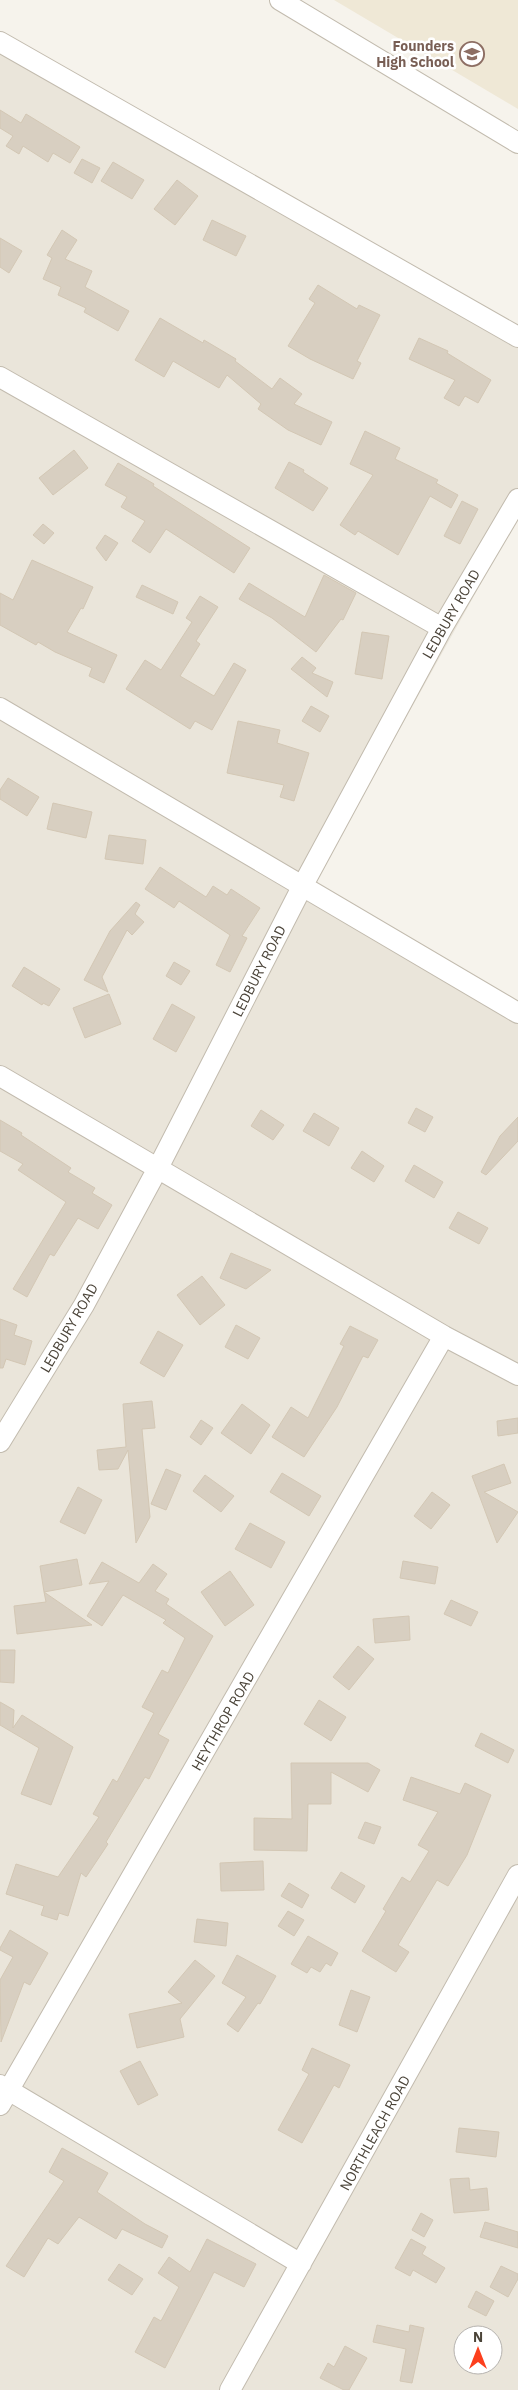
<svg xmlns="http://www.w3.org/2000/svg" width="518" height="2390" font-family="'IBM Plex Sans',sans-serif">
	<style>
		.residential { fill: #eae5da; fill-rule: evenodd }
		.education { fill: #efe8d6 }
		.building { fill: #d8cfc1; stroke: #d3c7b4 }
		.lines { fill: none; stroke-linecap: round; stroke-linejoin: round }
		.minor-casing { stroke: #c2bbae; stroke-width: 22 }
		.minor { stroke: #fff; stroke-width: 20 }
		.labels { text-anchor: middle; stroke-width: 5; stroke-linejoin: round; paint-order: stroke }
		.education-label { font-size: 14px; font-weight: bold; fill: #785e54; stroke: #fff; text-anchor: end }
		.street-label { font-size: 14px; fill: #4b4439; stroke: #fff }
	</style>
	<rect width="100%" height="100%" fill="#f6f3ec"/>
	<!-- residential -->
	<path class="residential" d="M0,35L518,336V517L310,890L518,1009V2390H0ZM463,2335H493V2365H463Z"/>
	<!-- education -->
	<path class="education" d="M334,0H518V109Z"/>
	<!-- building -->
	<path class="building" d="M0,110L21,123L26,114L80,147L70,163L53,153L48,162L23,146L19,154L6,146L13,136L0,128Z
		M82,159L100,168L92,183L74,173Z
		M113,162L144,180L132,199L101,181Z
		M177,180L198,196L175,225L154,209Z
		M212,220L246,236L236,256L203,240Z
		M62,230L77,240L65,259L92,271L85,287L129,311L118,331L84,312L86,308L58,295L61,287L43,279L52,258L47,255Z
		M0,238L22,251L9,273L0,267Z
		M318,285L357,309L359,305L380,315L357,361L361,363L353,379L310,359L288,346L315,303L309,299Z
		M160,318L203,343L204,340L236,359L235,361L272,389L280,378L302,394L294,404L332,422L321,445L288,430L258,409L261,404L227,375L219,388L173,361L164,377L135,360Z
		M419,338L448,351L447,353L491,380L478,403L465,396L459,406L444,398L455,380L409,359Z
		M365,431L400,448L395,459L438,480L436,483L458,495L451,508L430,496L398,555L358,531L355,535L340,525L373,475L350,464Z
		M74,450L88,468L53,495L39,478Z
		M289,462L304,470L303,472L328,488L313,511L275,488Z
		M118,463L154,484L153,486L250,548L234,573L166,529L150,553L132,541L145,521L121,507L127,497L105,485Z
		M462,501L478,509L460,544L444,536Z
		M43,524L54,533L44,544L33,535Z
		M105,535L118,543L106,561L96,548Z
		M32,560L93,587L83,609L81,608L67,632L117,655L104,683L89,676L92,668L55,652L38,642L36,645L0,625V593L13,600Z
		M324,575L356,593L343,620L341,619L316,652L272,618L239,599L249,583L305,617Z
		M142,585L178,602L173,614L136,597Z
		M200,596L218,607L196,641L200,644L180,676L214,696L234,663L246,670L212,730L195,721L190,729L126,689L145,660L161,670L192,622L186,618Z
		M362,632L389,636L382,679L355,674Z
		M302,657L316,668L312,673L333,682L327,697L291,669Z
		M311,706L329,716L320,732L302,721Z
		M238,721L280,730L277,743L309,753L294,801L280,797L284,785L227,773Z
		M8,778L39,797L27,816L0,799V790Z
		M53,803L92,812L86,838L47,829Z
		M109,835L146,840L143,864L105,859Z
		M160,867L206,897L213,886L227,895L231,889L260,908L242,936L247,938L230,972L216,965L230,935L179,901L174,908L145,889Z
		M136,902L140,905L135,914L144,922L132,935L127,930L102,977L108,992L84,980L110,931Z
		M174,962L190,971L181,985L166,976Z
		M24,967L60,989L49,1006L43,1003L42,1005L12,986Z
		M109,994L121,1024L85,1038L73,1008Z
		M172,1004L195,1017L176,1052L153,1039Z
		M416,1108L433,1117L425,1132L408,1123Z
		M261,1110L284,1125L273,1140L251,1126Z
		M314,1113L339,1128L329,1146L303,1131Z
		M518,1117V1141L486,1175L481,1172L500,1136Z
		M0,1120L22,1133L21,1135L71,1168L68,1172L95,1188L92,1193L112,1205L98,1229L78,1218L54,1256L50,1254L27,1297L13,1289L66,1202L18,1170L23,1164L0,1151Z
		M362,1151L384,1166L374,1182L351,1168Z
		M414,1165L443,1182L434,1198L405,1181Z
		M458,1212L488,1228L479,1244L449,1228Z
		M231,1253L271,1270L246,1289L220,1278Z
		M202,1276L225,1305L200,1325L177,1295Z
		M0,1319L17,1325L14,1335L32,1341L25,1365L6,1359L3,1368H0Z
		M236,1325L260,1338L248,1359L225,1347Z
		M350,1326L378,1340L368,1358L363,1356L337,1407L304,1457L272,1437L291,1407L308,1418L344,1346L340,1344Z
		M158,1331L183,1345L164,1377L140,1363Z
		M152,1401L155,1428L142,1429L150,1517L136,1543L128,1450L118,1469L99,1470L97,1450L126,1447L123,1404Z
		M242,1404L270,1425L251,1454L221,1433Z
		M518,1418V1433L498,1436L497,1421Z
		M201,1420L213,1428L201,1445L190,1437Z
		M504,1464L511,1483L484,1492L518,1512L497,1543L472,1476Z
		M166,1469L181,1475L166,1510L151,1504Z
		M282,1473L321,1496L309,1516L270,1492Z
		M205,1475L234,1496L221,1512L193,1491Z
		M78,1487L102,1500L85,1534L60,1522Z
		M432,1492L450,1505L431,1529L414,1516Z
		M250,1523L285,1542L271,1568L235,1549Z
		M77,1559L82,1585L44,1592L40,1566Z
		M403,1561L438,1567L435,1584L400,1578Z
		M102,1562L139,1583L153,1564L167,1574L155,1591L169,1599L166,1604L213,1636L158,1734L169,1740L149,1779L145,1777L106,1842L108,1844L86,1877L81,1873L68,1916L59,1913L57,1920L41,1915L44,1906L6,1894L16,1864L58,1877L99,1817L93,1814L113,1779L117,1782L154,1713L142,1707L162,1670L168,1673L185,1638L163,1623L166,1620L123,1595L102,1626L87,1616L109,1581L89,1584Z
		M230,1571L254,1605L225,1626L201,1592Z
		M44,1592L92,1625L17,1634L14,1606L46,1602Z
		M451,1600L478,1612L471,1626L444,1614Z
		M409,1616L410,1640L375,1643L373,1619Z
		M358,1646L374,1659L349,1690L333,1677Z
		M0,1650H15L14,1683L0,1682Z
		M319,1700L346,1717L331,1741L304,1724Z
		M0,1702L14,1710L13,1728L22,1715L73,1747L51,1805L21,1794L39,1748L0,1725Z
		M481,1733L514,1750L508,1763L475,1746Z
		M291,1763H368L380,1770L368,1792L331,1772V1804H308L307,1851L254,1850V1818L292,1819Z
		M411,1777L460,1794L465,1783L491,1795L467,1855L448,1886L437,1880L398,1945L409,1952L396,1972L362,1951L386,1911L383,1909L402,1877L410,1882L429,1851L418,1845L438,1812L403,1800Z
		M365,1822L381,1827L374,1844L358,1838Z
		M263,1861L264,1890L221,1891L220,1863Z
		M341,1872L365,1886L355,1903L331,1888Z
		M289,1883L309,1895L302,1908L281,1896Z
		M288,1911L304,1920L294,1936L278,1926Z
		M197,1919L228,1923L226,1946L194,1942Z
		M10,1930L48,1953L30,1985L24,1982L1,2042L0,1980L13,1957L0,1950V1948Z
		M308,1936L338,1953L331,1966L326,1963L320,1972L311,1967L307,1973L291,1964Z
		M237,1955L276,1976L260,2004L258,2003L238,2032L227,2024L246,1997L222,1983Z
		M195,1960L215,1976L180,2019L184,2037L137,2048L129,2014L182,2003L168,1992Z
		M351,1990L370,1997L357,2032L339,2025Z
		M312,2048L350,2065L339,2088L334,2085L302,2143L278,2130L309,2074L302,2070Z
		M140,2061L158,2095L138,2105L120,2071Z
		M459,2128L499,2132L496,2157L456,2152Z
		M62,2148L108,2173L97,2192L145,2224L168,2236L162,2248L122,2229L116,2239L79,2217L58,2244L48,2238L24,2277L6,2266L64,2181L49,2172Z
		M469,2178L470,2190L487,2188L489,2210L454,2213L450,2179Z
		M421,2213L433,2220L424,2237L412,2230Z
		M485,2222L518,2232V2248L480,2237Z
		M207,2239L256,2264L244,2287L214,2272L165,2368L135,2352L154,2317L161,2321L179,2287L158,2273L169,2257L190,2272Z
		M411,2239L426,2247L422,2254L445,2268L436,2283L413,2270L410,2276L395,2268Z
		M119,2264L143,2279L132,2295L108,2280Z
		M501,2266L518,2274V2279L508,2297L490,2287Z
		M476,2291L494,2301L486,2316L468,2307Z
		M377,2325L409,2332L410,2325L424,2328L412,2383L400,2381L406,2349L373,2342Z
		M345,2346L367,2358L349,2390H344L320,2378L328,2363L334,2367Z"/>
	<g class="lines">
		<defs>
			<path id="minor" d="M280,0L518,143
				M0,42L518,337
				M0,377L442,628
				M0,708L518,1013
				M0,1076L444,1336L518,1375
				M0,1442L84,1305L158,1168L303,885L442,628L518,499
				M0,2085L301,2264
				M0,2105L444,1336
				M230,2390L518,1875"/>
		</defs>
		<!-- minor casing -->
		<use href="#minor" class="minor-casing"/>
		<!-- minor -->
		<use href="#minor" class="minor"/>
	</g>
	<!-- icons -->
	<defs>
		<symbol id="school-ring" viewBox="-11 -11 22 22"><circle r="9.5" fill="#fff" stroke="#8d6e63" stroke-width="1.5"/><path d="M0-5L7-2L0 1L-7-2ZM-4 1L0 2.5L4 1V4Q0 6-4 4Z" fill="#8d6e63"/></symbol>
	</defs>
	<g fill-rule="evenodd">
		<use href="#school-ring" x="458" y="40" width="28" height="28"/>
	</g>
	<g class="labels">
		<!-- education labels -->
		<g class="education-label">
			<text x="454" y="51">Founders<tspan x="454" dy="16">High School</tspan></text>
		</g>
		<!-- street labels -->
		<g class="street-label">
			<text transform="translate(451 614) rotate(-60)" y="5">LEDBURY ROAD</text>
			<text transform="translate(259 971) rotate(-63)" y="5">LEDBURY ROAD</text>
			<text transform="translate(69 1328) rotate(-60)" y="5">LEDBURY ROAD</text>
			<text transform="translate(223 1721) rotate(-60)" y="5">HEYTHROP ROAD</text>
			<text transform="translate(375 2133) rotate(-61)" y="5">NORTHLEACH ROAD</text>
		</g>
	</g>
	<!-- north arrow -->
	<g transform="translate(478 2350)"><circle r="24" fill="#ffffff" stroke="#b7b4b0"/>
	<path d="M0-4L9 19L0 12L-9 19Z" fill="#fc3f1d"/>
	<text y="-8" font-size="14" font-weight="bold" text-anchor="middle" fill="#4b4439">N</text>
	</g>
</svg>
